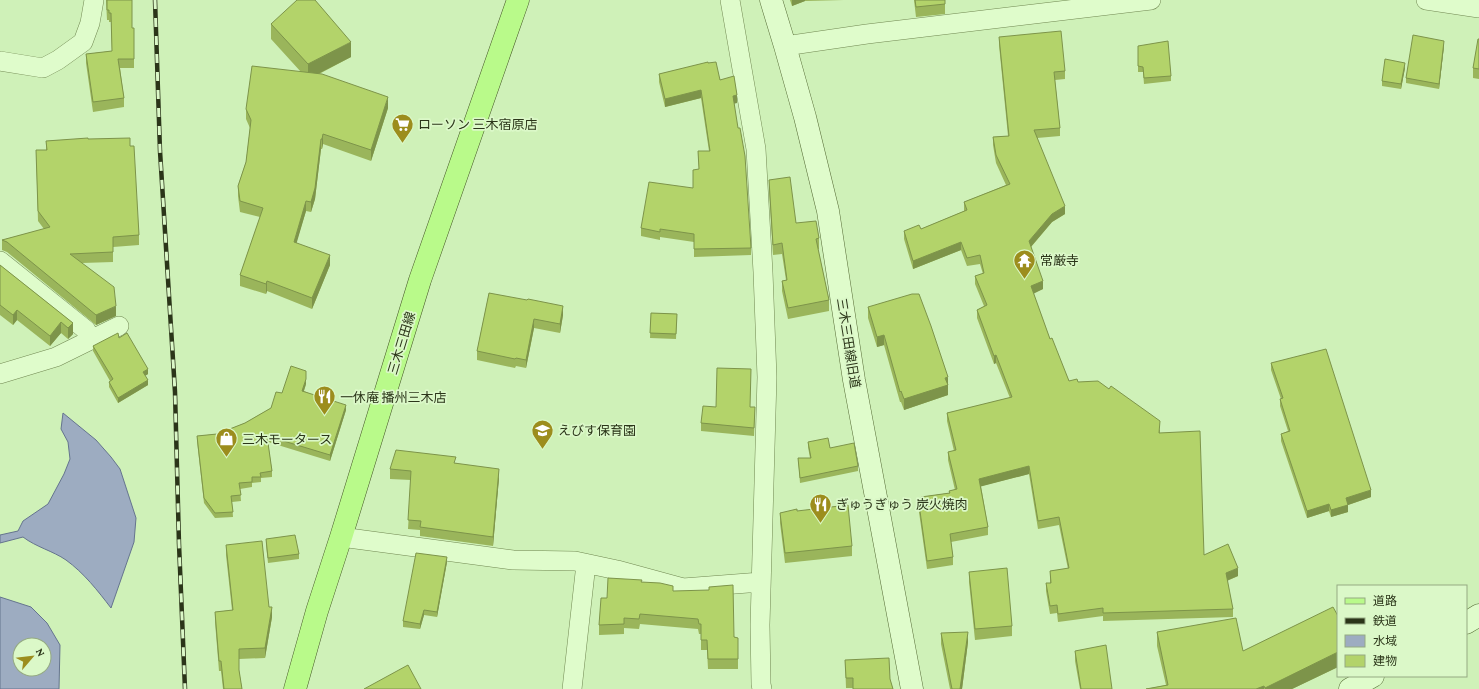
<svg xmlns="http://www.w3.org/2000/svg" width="1479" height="689" font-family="'Crimson Pro','Noto Sans JP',serif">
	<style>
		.water { fill: #9dacc1; stroke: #65748e; fill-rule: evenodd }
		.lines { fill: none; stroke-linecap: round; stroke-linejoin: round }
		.street-casing { stroke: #718852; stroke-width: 20 }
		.secondary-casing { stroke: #556a35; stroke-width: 23 }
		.primary-casing { stroke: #455527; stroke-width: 23 }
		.street { stroke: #dffccb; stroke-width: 19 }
		.secondary { stroke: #dffccb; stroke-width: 22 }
		.primary { stroke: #b9fa8a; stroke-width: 22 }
		.rail-casing { stroke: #2b3519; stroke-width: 4.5 }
		.rail { stroke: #dbf8c8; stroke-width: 3; stroke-dasharray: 9; stroke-linecap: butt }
		.wall { fill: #9ab55b }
		.shaded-wall { fill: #7d944a }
		.building { fill: #b3d36a; stroke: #7d944a }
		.labels { text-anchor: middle; stroke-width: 3.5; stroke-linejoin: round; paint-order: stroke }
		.poi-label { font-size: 13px; fill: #2b3519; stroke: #dbf8c8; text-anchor: start }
		.street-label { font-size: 13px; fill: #2b3519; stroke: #dbf8c8 }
	</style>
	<rect width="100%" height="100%" fill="#cff1b8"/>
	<!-- water -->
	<path class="water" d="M63,413L96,440L111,457L120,469L136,518L134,542L111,608C98,591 84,573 66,560C53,551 36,547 23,537L0,543V535L18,531L23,521L48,504L64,474L70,459L68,442L61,429Z
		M0,597L31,607L47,623L60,645L59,689H0ZM20,645H44V669H20Z"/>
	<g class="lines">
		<defs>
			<path id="street" d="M730,0L756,149L763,272L767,377L760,625L761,684L762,689
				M1426,0L1479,8
				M785,46L867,34L1151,0
				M0,61L43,68L58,60L83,42L90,23L94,0
				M0,261L86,330L91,339
				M0,374L56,357L119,326
				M341,537L513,560L575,561L617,570L683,588L761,582
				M572,689L586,564"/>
			<path id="secondary" d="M771,0L785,46L805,117L828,211L854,380L912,689
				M1466,623L1479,615
				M1350,689L1373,676"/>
			<path id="primary" d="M295,689L317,611L341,537L420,280L518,0"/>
		</defs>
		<!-- street casing -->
		<use href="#street" class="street-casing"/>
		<!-- secondary casing -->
		<use href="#secondary" class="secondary-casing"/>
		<!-- primary casing -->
		<use href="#primary" class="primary-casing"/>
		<!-- street -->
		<use href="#street" class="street"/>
		<!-- secondary -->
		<use href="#secondary" class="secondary"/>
		<!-- primary -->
		<use href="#primary" class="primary"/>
		<defs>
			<path id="rail" d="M155,0L160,151L175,392L179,544L185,689"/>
		</defs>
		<!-- rail casing -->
		<use href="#rail" class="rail-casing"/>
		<!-- rail -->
		<use href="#rail" class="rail"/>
	</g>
	<!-- wall -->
	<path class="wall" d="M106,0H132V28H134V68H120L124,98V107L93,112L86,63V54L112,51L111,22H109V20H107Z
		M790,0H844L805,1L792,6Z
		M914,0H945V14L916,17Z
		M271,24L351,57L319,74L388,108L371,161L323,144L322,149H321L315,199L311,212L306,211L296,243L330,265L312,309L267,291L266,294L240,286V275L260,217L240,212L238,196V186L246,162L250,128L246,119V109L301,72L271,39Z
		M999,37L1065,71V79L1055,80L1060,128V136L1037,138L1065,214L1052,222L1031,247L1043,289L1033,293L1050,339L1069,381L1078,382L1160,430V433L1204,555L1238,576L1227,581L1233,609V617L1103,621V616L1058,622L1057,613L1050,614L1046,591V583H1050V571L1068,569L1059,525L1038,529L1029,474L981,486L988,527V535L951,542L953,557V565L927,569L919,512V504H921V497L949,493V491L955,490L948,460V452L954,451L947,421V413L1010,398L996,363L994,364L977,318V310L984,306L975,284V276L983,274L980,264L967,266L961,250L913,269L904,239V231L921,229L964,211V202L1006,185L996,163L993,145V137L1008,136L999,45Z
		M1479,39V79L1473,78V68Z
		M1138,46L1171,76V81L1144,84L1143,72H1138Z
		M1444,46L1439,89L1406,83V78Z
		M708,63L737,103H734L751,248V255L694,257V242L660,237V240L641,236V228L693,188L699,169L698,151H709L701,98L665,107L659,82V74Z
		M1405,68L1401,89L1382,86V81Z
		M88,139L130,146L139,235V245L113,247V262L82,263L116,316L96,325L7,252L2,250V240L44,229L38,221L36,150H46V141Z
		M769,180L796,223L819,238V249H818L829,300V311L788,319L782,291V281L786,280L782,254L773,255L769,190Z
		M0,265L73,323V334L68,339L61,333L50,346L17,320L13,325L0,315Z
		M489,293L563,315L560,333L534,328L526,368L516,366L515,368L477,360V351Z
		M868,307L948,384V395L904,410L901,402H900L884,345L877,347L868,318Z
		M651,313L677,314L676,339L650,338Z
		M119,338L148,374L145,376L148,385L118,403L109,387V382L110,381L93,351V346Z
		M1271,363L1371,497L1348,505V512L1331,517L1329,511L1307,518L1281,441V434L1288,431L1280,406V399H1281L1271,370Z
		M306,384L304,391L346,410L330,461L268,442L272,471V477L261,478V482L252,483V487L240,489L241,501L232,502L233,517L215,518L204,503L197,441V436L217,434L245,423L271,408L282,393Z
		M716,407H755L754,436L701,431V423Z
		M808,442L830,448L858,466V471L800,483L798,458H810L808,447Z
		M456,463L499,478L493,546L420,536V530L408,529L411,480L390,479V469Z
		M797,511L852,546V556L785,563L780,523V513Z
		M266,539L299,554V559L268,563L266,545Z
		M226,545L269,607L272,617L265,658L239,659V670L242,689H223L221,671H219L215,622V612L232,610L226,555Z
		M447,562L437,617L424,615L420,629L403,627V621Z
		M969,572L1012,626V636L975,640L969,582Z
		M642,582L673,591L734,637L738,638V669H708L707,650H701V634H699L698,629L640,624L639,629L624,628V634L599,635V625L607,598Z
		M1338,616V667L1292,689H1146L1166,685L1157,646V632L1243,651Z
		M941,633L968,642L962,689H950L941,644Z
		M1075,651L1112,689H1080L1075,661Z
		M845,660L890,679L893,689H853V688H846Z"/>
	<!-- shaded-wall -->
	<path class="shaded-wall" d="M792,0H805V1L792,6Z
		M1444,41V46L1439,89V84Z
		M351,42V57L308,79V64Z
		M1405,63V68L1401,89V84Z
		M701,90V98L665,107V99Z
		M737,95V103L733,104V96Z
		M388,97V108L371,161V150Z
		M323,134V144L322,149V139Z
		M321,139V149L315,199L311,212V202Z
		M306,201V211L294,252V242Z
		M1065,206V214L1052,222L1029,249V241L1052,214Z
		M961,242V250L913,269V261Z
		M330,255V265L312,309V298Z
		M267,281V291L266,294V284Z
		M1043,281V289L1031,295V286Z
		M116,306V316L96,325V315Z
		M563,306V315L560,333V324Z
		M17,310V320L13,325V315Z
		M534,319V328L526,368V360Z
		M61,322V333L50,346V336Z
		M73,323V334L68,339V328Z
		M884,335V345L877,347V337Z
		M996,355V363L994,364V356Z
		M148,369V374L143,377V372Z
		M948,377V395L904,410V399Z
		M306,379V384L302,396V391Z
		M148,380V385L118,403V398Z
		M346,405V410L330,461V455Z
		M1029,466V474L979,487V479Z
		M499,469V478L493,546V537Z
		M1371,490V497L1348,505V512L1331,517V510L1346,498Z
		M1329,504V511L1307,518V511Z
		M447,557V562L437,617V612Z
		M1238,568V576L1226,581V573Z
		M272,607V617L265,658V648Z
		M424,610V615L420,629V624Z
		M968,632V642L962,689H960Z
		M1338,652V667L1292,689H1265V688Z
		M1264,686V689H1256Z"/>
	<!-- building -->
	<path class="building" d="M107,0H132V28H134V59H118L124,98L93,102L86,54L112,51L111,13H109V10H107Z
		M297,0H315L351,42L308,64L271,24Z
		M915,0H945V4L916,7Z
		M1061,31L1065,71L1054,72L1060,128L1034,130L1065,206L1052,214L1029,241L1043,281L1031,286L1050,339L1052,338L1069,381L1077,379L1078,382L1098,381L1109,389L1111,386L1160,421L1159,433L1200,431L1204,555L1228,544L1238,568L1226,573L1233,609L1103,613V608L1058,614L1057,605L1050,606L1046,583H1051L1050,571L1069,568L1059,517L1038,521L1029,466L979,479L988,527L950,534L953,557L927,561L919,504H922L921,497L950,493L949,491L957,489L948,452L956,450L947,413L1012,397L996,355L994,356L977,310L987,305L975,276L984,273L980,255L967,258L961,242L913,261L904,231L919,225L921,229L967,210L964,202L1010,184L996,155L993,137L1009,136L999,37Z
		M1413,35L1444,41L1439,84L1406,78Z
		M1478,39H1479V69L1473,68Z
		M1168,41L1171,76L1144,78L1143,67L1138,66V46Z
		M1385,59L1405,63L1401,84L1382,81Z
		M708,62V63L716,62L720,80L734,76L737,95L733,96L738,128H740L745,156L751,248L694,249V234L660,229V232L641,228L649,182L693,188V170L699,169L698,151H710L701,90L665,99L659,74Z
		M252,66L322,74L388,97L371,150L323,134L322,139H321L315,188L311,202L306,201L294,242L330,255L312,298L267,281L266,284L240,275L263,208L240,201L238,186L246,162L251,120L246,109Z
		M88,138V139L130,138V146H134L139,235L113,237V252L70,254L114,287L116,306L96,315L7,242L2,240L50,227L38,211L36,150H47L46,141Z
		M790,177L796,223L816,221L819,238L816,239L829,300L788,308L782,281L787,280L782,243L773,245L769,180Z
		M0,265L73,323L68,328L61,322L50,336L17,310L13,315L0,305Z
		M489,293L527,300L528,299L563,306L560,324L534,319L526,360L516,358L515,359L477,351Z
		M912,294H919L931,326L948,377L945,378L948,385L904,399L901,391L900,392L884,335L877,337L868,307Z
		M651,313L677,314L676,334L650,333Z
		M118,333L119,338L127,333L148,369L143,372L148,380L118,398L109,382L113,379L93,346Z
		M1326,349L1371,490L1346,498L1348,505L1331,510L1329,504L1307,511L1281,434L1290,431L1280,399L1283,398L1271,363Z
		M291,366L306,371V379L302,391L346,405L330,455L267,436L272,471L260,473L261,477H252V482L239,483L241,495L231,496L233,512L215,513L204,498L197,436L217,434L245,423L271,408L276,392L282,393Z
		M717,368L751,369L750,407H755L754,428L701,423L703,406L716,407Z
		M828,438L830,448L854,443L858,466L800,478L798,458H811L808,442Z
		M396,450L456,457L454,463L499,469L493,537L420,527L421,521L408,520L411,471L390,469Z
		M848,505L852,546L785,553L780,513L797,509V511Z
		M295,535L299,554L268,558L266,539Z
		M262,541L269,607H272L265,648L239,649V670L242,689H224L221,661H219L215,612L233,610L226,545Z
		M416,553L447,557L437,612L424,610L420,624L403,621Z
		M1007,568L1012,626L975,629L969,572Z
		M608,578L642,580L641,582L660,583L673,586V591L709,590V587L733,585L734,637L738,638V659H708L707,640H701V624H699L698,619L640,614L639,619L624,618V624L599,625L601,598H607Z
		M1333,607L1338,616V652L1265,688L1264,686L1256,689H1146L1168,685L1157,632L1236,618L1243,651Z
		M968,632L960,689H952L941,633Z
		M1106,645L1112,689H1081L1075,651Z
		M889,658L890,679L893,689H853V678H846L845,660Z
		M408,665L421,689H364Z"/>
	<!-- icons -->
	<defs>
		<symbol id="supermarket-pin" viewBox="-11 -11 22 30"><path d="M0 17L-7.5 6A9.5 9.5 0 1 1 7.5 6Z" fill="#9c8d1d" stroke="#dbf8c8"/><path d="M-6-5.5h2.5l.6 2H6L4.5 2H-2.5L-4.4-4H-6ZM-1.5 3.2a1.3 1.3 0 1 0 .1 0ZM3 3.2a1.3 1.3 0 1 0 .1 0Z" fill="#fff"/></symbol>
		<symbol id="temple-pin" viewBox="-11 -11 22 30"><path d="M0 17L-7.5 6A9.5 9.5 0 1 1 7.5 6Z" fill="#9c8d1d" stroke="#dbf8c8"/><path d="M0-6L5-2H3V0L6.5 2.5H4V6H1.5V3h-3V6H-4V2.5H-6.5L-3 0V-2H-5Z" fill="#fff"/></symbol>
		<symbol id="restaurant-pin" viewBox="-11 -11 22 30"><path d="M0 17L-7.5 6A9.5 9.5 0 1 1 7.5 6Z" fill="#9c8d1d" stroke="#dbf8c8"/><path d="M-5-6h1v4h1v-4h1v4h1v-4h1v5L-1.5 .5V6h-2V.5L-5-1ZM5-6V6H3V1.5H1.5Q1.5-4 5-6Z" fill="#fff"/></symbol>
		<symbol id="school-pin" viewBox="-11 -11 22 30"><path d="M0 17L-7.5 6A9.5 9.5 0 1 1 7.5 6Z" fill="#9c8d1d" stroke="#dbf8c8"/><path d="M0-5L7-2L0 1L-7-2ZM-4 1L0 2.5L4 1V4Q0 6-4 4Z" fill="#fff"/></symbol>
		<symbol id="shop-pin" viewBox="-11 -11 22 30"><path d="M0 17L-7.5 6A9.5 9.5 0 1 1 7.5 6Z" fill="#9c8d1d" stroke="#dbf8c8"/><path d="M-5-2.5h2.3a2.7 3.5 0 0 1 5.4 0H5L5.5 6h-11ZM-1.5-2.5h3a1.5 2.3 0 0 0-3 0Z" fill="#fff"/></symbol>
	</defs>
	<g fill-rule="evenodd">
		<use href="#supermarket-pin" x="390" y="112" width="25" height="34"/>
		<use href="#temple-pin" x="1012" y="248" width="25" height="34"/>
		<use href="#restaurant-pin" x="312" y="384" width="25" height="34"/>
		<use href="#school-pin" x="530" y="418" width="25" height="34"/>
		<use href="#shop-pin" x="214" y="426" width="25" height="34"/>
		<use href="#restaurant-pin" x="808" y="492" width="25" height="34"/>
	</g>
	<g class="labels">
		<!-- poi labels -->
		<g class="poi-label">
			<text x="418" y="129">ローソン 三木宿原店</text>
			<text x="1040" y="265">常厳寺</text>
			<text x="340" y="402">一休庵 播州三木店</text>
			<text x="558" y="435">えびす保育園</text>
			<text x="242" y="444">三木モータース</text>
			<text x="836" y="509">ぎゅうぎゅう 炭火焼肉</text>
		</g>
		<!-- street labels -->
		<g class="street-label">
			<text transform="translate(401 343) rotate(-73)" y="5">三木三田線</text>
			<text transform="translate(849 343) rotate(81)" y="5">三木三田線旧道</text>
		</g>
	</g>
	<!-- legend -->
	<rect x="1337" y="585" width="130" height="92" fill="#dbf8c8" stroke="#95aa82"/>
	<rect x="1345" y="598" width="20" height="6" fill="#b9fa8a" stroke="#95aa82"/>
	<text x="1373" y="605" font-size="12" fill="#2b3519">道路</text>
	<rect x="1345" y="618" width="20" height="6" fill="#2b3519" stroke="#95aa82"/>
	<text x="1373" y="625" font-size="12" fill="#2b3519">鉄道</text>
	<rect x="1345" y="635" width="20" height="12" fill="#9dacc1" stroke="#95aa82"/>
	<text x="1373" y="645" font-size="12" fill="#2b3519">水域</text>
	<rect x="1345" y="655" width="20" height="12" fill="#b3d36a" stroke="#95aa82"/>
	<text x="1373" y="665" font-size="12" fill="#2b3519">建物</text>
	<!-- north arrow -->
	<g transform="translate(32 657) rotate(62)"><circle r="19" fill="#dbf8c8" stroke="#95aa82"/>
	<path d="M0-3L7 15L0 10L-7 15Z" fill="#9c8d1d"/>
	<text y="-6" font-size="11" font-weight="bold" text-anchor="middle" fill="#2b3519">N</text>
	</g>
</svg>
